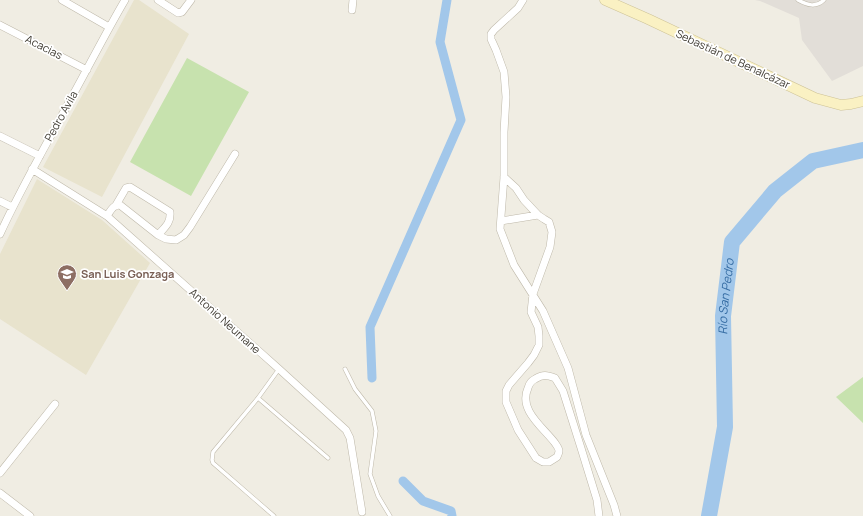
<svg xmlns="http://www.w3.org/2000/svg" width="863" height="516" font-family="Manrope,sans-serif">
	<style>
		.industrial { fill: #e2ded8 }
		.education { fill: #e8e3cd }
		.green { fill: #c7e2ae }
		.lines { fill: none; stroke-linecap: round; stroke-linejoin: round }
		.canal { stroke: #a2c7ea; stroke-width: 9 }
		.river { stroke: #a2c7ea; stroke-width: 16 }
		.service-casing { stroke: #beb8a9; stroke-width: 4.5 }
		.minor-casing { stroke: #beb8a9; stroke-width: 8 }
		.secondary-casing { stroke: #cdc296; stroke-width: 11 }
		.service { stroke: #fff; stroke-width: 3.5 }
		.minor { stroke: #fff; stroke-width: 7 }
		.secondary { stroke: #faf1c3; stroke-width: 10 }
		.labels { text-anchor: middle; stroke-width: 3.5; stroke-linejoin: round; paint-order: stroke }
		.street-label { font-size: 11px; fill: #413d34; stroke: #fff }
		.education-label { font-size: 11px; font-weight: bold; fill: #785e54; stroke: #fff; text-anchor: start }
		.water-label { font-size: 12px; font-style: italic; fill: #366da4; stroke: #fff }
	</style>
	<rect width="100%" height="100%" fill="#f0ede3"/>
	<!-- industrial -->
	<path class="industrial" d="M755,0H863V66L832,81L802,40L799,18L760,1Z"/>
	<!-- education -->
	<path class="education" d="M134,0H139L189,34L102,197L43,167Z
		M37,179L102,220L150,263L86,375L0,319V254Z"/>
	<!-- green -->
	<path class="green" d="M187,58L249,92L191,196L130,162Z
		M863,377V423L836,397Z"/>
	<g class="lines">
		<!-- canal -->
		<path class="canal" d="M372,378L370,327L461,120L440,42L447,0
			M403,481L423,501L451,511L452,516"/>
		<!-- river -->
		<path class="river" id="s1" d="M709,516L725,427L723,316L732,242L775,191L813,161L863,150"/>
		<defs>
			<path id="service" d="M798,0C807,5 816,8 824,0
				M345,369L355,389L372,411L376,431L370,474L378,496L390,516
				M258,398L328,458
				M274,516L213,463L212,460L213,452L258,398L279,369"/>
			<path id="minor" d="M62,0L109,27
				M158,0L178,13L182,12L191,0
				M523,0L518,8L494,30L491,34V39L496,50L504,72L506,97L504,132V177L500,229L514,265L543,311L568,368L586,435L614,505L617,516
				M352,10L353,0
				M0,25L87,70
				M0,136L40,156
				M32,169L107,216L279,369L346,430L350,438L362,512
				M504,177L516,188L524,200L538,215L544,219L549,222L552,232L550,247L533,294L531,312L538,327L539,336V345L534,355L528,363L509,385L506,391V402L518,430L536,458L543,462H549L557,457C558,455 559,453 559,451C559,448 556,445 555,443C543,427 518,410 528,388C529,384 531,381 535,379C543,374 547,375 555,378L563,391L581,448L597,500L599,516
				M0,201L12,207
				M116,205L126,188L130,187L170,212C171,223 165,227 158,235
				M107,216C111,210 113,205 120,205L158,235L166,239L176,240L184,235L190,227L235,154
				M501,221L538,215
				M0,234C20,190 45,147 68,104C87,70 105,34 125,0
				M0,473L55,404
				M0,493L30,516"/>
			<path id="secondary" d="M605,0L648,19L815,98L841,105L851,104L863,101"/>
		</defs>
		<!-- service casing -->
		<use href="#service" class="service-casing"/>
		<!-- minor casing -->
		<use href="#minor" class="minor-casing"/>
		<!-- secondary casing -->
		<use href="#secondary" class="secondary-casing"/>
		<!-- service -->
		<use href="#service" class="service"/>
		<!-- minor -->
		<use href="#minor" class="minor"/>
		<!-- secondary -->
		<use href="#secondary" class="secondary"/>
	</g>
	<!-- icons -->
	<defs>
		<symbol id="school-pin" viewBox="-11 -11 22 30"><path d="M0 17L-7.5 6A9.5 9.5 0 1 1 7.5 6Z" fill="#8d6e63" stroke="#fff"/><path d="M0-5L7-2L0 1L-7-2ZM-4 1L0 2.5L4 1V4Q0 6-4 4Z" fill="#fff"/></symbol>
	</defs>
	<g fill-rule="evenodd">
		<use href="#school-pin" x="56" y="263" width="22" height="30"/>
	</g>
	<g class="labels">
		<!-- street labels -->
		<g class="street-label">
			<text transform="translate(44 47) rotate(27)" y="4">Acacias</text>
			<text transform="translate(733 59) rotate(25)" y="4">Sebastián de Benalcázar</text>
			<text transform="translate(61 116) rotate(-61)" y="4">Pedro Avila</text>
			<text transform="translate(225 321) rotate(42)" y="4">Antonio Neumane</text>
		</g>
		<!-- education labels -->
		<g class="education-label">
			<text x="81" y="278">San Luis Gonzaga</text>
		</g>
		<!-- water labels -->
		<g class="water-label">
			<text dy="4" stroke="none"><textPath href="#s1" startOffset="221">Río San Pedro</textPath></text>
		</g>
	</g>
</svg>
